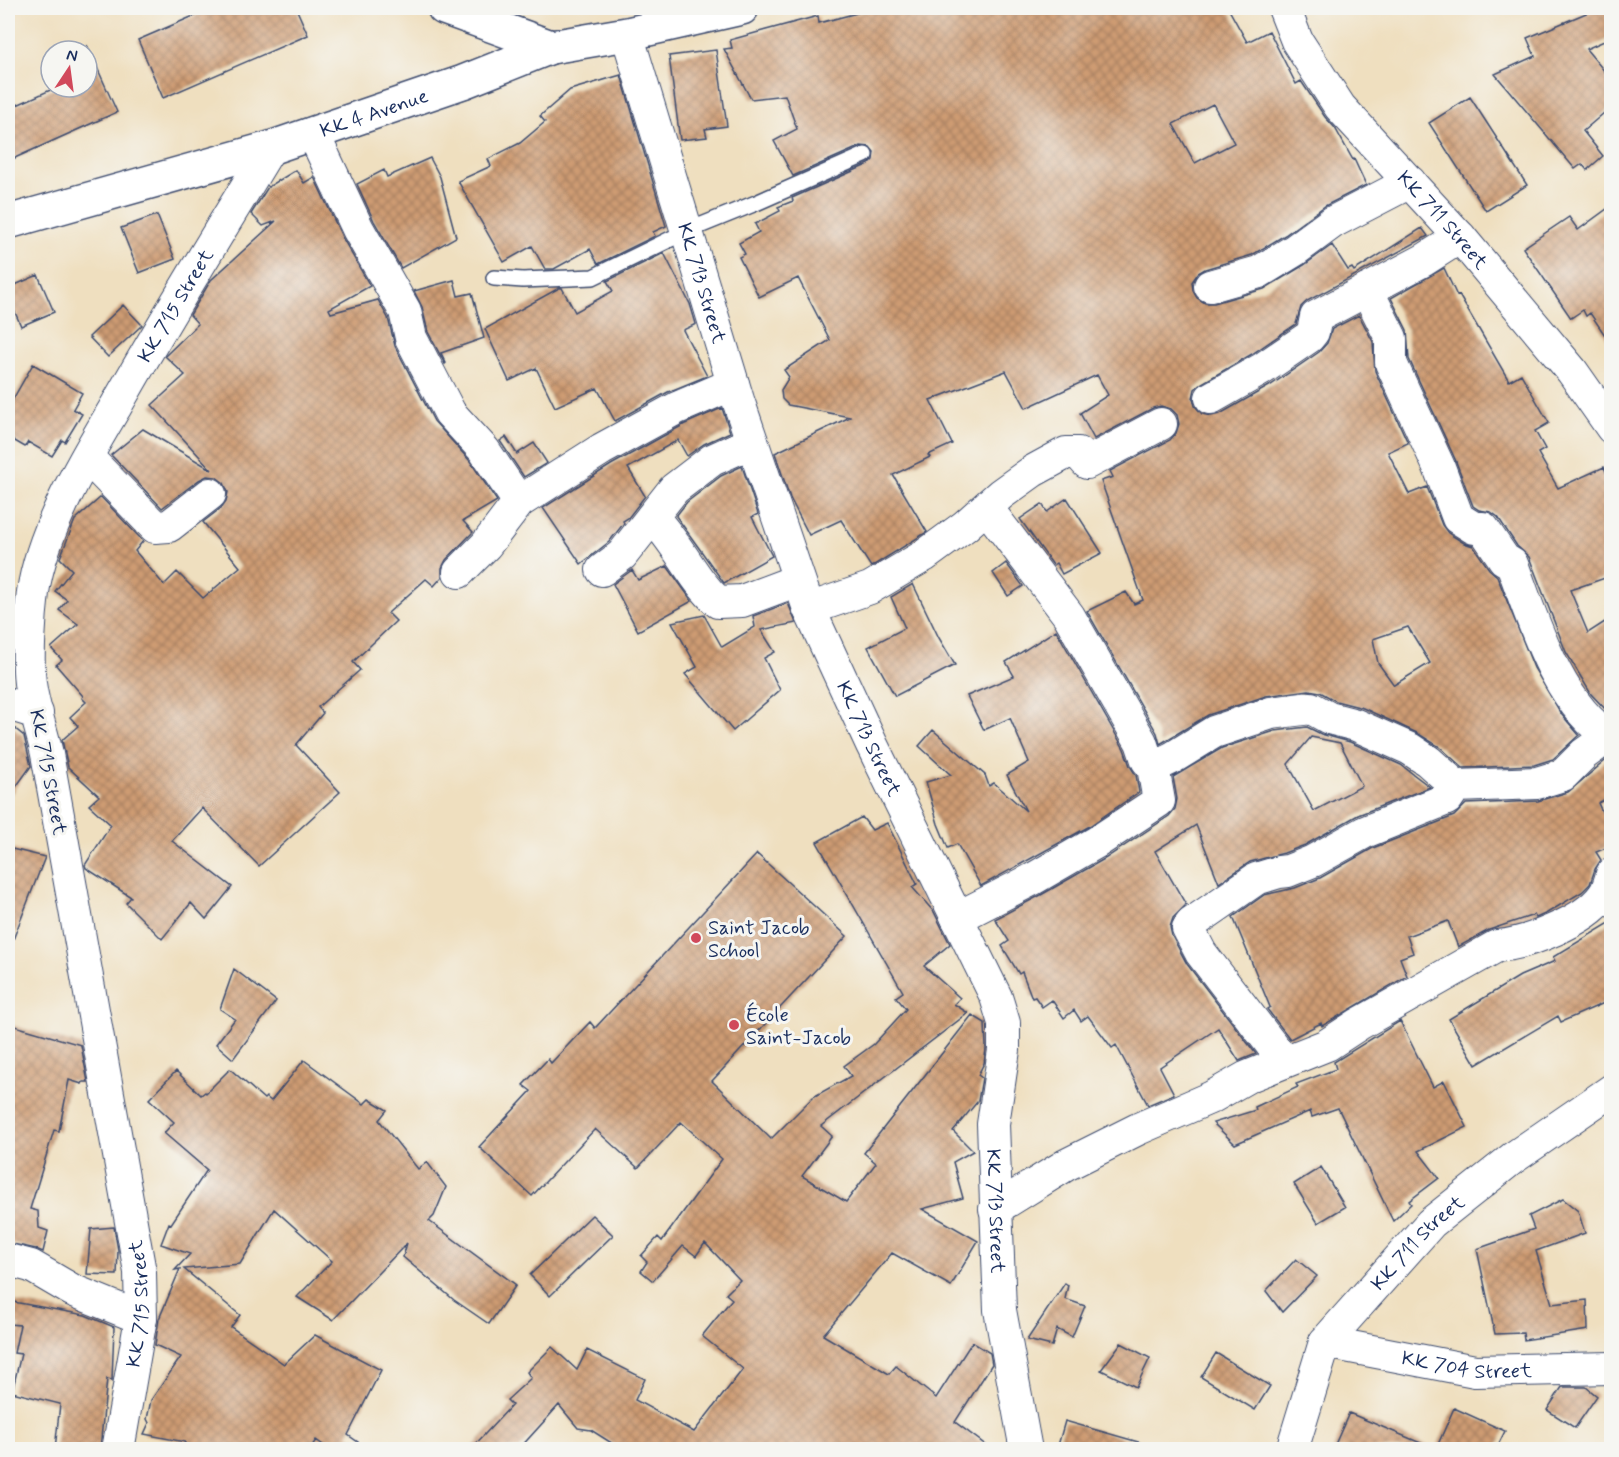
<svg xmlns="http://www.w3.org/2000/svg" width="1619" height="1457" font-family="Mynerve,sans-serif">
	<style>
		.building { fill: url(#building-cross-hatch); fill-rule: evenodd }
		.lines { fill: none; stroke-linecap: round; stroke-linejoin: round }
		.lane-casing { stroke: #3b496d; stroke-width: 18 }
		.street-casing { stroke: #3b496d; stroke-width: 34 }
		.secondary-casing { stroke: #3b496d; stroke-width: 36 }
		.lane { stroke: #fff; stroke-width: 15 }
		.street { stroke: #fff; stroke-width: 32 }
		.secondary { stroke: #fff; stroke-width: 33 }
		.poi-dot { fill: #d1495b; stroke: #f6f6f2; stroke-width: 2 }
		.labels { text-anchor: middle; stroke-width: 6; stroke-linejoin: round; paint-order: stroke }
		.street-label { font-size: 20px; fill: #1b2f5e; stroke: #f6f6f2 }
		.poi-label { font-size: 20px; fill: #1b2f5e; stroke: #f6f6f2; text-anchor: start }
	</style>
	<defs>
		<pattern id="building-cross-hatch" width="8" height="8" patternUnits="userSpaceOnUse" patternTransform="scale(1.5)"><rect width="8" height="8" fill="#ce9b72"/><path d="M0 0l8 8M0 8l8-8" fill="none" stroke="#a67f61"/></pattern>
	</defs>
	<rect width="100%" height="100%" fill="#f6f6f2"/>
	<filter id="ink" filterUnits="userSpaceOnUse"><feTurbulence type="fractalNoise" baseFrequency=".0167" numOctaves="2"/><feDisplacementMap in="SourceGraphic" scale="12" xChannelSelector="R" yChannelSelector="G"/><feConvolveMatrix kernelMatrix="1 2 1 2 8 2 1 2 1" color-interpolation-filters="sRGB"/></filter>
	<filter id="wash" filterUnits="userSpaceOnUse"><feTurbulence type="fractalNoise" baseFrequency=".008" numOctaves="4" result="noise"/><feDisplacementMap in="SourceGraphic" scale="24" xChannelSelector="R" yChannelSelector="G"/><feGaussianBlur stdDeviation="1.35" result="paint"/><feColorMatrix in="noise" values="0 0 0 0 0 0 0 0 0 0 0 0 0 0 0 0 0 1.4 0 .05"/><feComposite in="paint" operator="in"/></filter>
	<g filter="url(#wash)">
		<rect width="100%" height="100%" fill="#efdfbf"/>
		<g id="blocks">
			<!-- building -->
			<path class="building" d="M212,8H296L308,35L163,98L138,40Z
				M876,8H1228L1247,42L1269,31L1296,84L1301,81L1325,117L1335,128L1353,160L1354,159L1366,185L1325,206L1285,235L1252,255L1205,269L1198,273L1192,282L1193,291L1197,298L1205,303H1214L1264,289L1304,265L1332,245L1348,270L1352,268L1354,271L1422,228L1428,236L1307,301L1301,307L1296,324L1252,354L1202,383L1195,389L1193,398L1195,406L1202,414L1211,416L1220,414L1271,385L1319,352L1327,343L1332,329L1359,315L1373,342L1375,371L1408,443L1388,452L1409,494L1427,487L1442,525L1448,533L1464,543L1473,546L1489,569L1497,576L1534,668L1562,715L1579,735L1553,759L1534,765L1463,768L1440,747L1417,733L1363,708L1336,701L1320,692L1309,690L1266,696L1208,715L1160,744L1157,733L1087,611L1126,592L1134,604L1143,600L1101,481L1113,477L1110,471L1170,440L1176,433L1179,424L1177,415L1171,409L1161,406L1153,408L1094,439L1080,413L1108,395L1097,375L1026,408L1006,371L930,400L952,444L928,455L930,457L893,475L927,532L871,567L841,520L809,535L790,498L775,453L850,417L788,405L782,399L781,390L789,377L784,370L830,340L798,278L759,297L739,257L745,254L739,243L759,232L755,224L780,211L778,207L793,201L792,198L869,164L873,160L874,152L870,147L861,146L793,176L774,141L797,129L785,95L751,99L724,49L732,48L730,40L766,30L818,16L819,23ZM1213,104L1234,143L1195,163L1173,124ZM1408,627L1430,663L1394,685L1378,663L1373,639Z
				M1598,8H1607L1611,17V38L1586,49L1611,79V107L1583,131L1603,156L1587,170L1582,164L1575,169L1495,74L1535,56L1527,38Z
				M87,45L117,112L8,161V109L57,87H87Z
				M716,50L727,126L705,129L707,137L680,140L669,56Z
				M621,75L666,226L653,232L655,236L598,264L590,249L554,269H545L532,246L504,262L458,181L491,166L488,159L520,143L545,122L540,116L570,90Z
				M1470,97L1527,185L1486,211L1429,123Z
				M430,158L440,177L456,237L401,268L374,221L357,184L384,170L387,177Z
				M296,170L304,183L314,177L342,237L370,286L329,309L331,313L378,300L388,318L395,346L434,421L470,461L497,501L463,521L473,532L446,560L442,568V577L434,586L426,579L388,613L396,621L353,662L360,670L318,707L323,713L296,745L340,792L259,866L202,808L172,841L232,887L206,919L191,903L162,939L126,903L131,897L86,868L85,865L111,825L89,805L99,796L68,767L62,740L78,726L70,717L86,702L82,698L83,696L56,665L62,660L51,648L78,624L59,610L67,600L55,591L72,570L60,558L75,520L101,497L143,541L135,551L164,585L177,572L203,598L240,567L203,522L221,508L226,501L228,492L224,483L216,477L207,476L199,480L162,508L111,455L143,429L212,470L152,405L185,375L165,356L198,324L190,315L211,280L276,221L263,226L251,214L268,187Z
				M1611,206V344L1590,313L1586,316L1583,310L1571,318L1523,248L1569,217L1578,230Z
				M157,215L175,259L139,273L121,228Z
				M664,253L690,304L696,324L683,330L707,376L668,392L615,421L597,388L555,407L536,368L509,381L485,329L559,288H562L575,312L613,291L607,281Z
				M1444,268L1457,296L1459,295L1509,381L1521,374L1549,423L1535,431L1545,449L1538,453L1558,488L1604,467L1611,483V576L1570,590L1588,633L1611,618V715L1591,694L1566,652L1529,557L1517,546L1498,517L1491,512L1479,510L1473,506L1455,459L1409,359L1407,330L1391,298Z
				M38,275L54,312L21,326L8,296V288Z
				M454,280L458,296L472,293L484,338L441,353L446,363L445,364L428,332L422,307L414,291Z
				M123,305L142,325L108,357L89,337Z
				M33,364L82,393L73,409L82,414L65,442L62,440L52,456L28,442L25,447L8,437V408Z
				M722,408L730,432L704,444L687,456L678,440L628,468L645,496L628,518L623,521L624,523L609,542L581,564L543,508L611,465L685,424Z
				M506,437L517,454L534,443L547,463L524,477L500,441Z
				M742,466L758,514L752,517L772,556L724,583L676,516L687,502L721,476Z
				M1067,498L1102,553L1062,574L1056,563L1053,565L1020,519L1042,504L1047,512Z
				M1006,563L1023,586L1008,596L993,573Z
				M667,566L692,601L638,631L613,584L632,570L638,580Z
				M913,584L939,638L955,665L895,696L868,647L905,628L891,597Z
				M788,603L796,623L761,630L775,652L764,658L780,690L733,731L685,674L697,667L672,622L704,615L722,647L755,627L753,616Z
				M1056,630L1124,749L1130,766L1136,775L1139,792L1088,827L981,886L957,844L948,848L938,824L926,782L951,775L919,746L933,730L985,775L989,786L994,783L1026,811L1007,775L1029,762L1010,718L984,730L967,696L1014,676L1006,662Z
				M8,723L24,736L31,766L8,798Z
				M1307,727L1321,734L1350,742L1401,765L1430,787L1358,815L1305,845L1284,853L1250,862L1219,883L1196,825L1155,851L1186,905L1173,918L1170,927L1172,936L1187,964L1256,1054L1239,1061L1218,1028L1160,1067L1174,1094L1148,1105L1116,1045L1112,1048L1088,1016L1081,1021L1074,1010L1064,1018L1052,1000L1042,1007L1035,997L1032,998L1022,972L1019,974L1002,946L1009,941L995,919L1041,895L1106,858L1169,816L1175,809L1177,799L1173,777L1222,748L1275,731ZM1311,737L1340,743L1362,786L1314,811L1288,764Z
				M1611,756V796L1598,803L1611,832V846L1596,852L1601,860L1595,869L1590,884L1582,892L1547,913L1536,918L1534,915L1489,930L1458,947L1448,921L1407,936L1413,953L1400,958L1407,976L1322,1026L1321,1023L1290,1039L1267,1009L1270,1007L1233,917L1264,895L1295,888L1320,878L1373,848L1454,816L1466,804L1538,801L1568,792Z
				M862,817L872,830L887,823L917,884L912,887L934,912L950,944L924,966L960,998L954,1004L968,1013L821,1126L832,1136L802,1176L846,1202L876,1163L864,1153L972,1015L985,1023L986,1049L984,1063L978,1075L982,1078L978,1101L953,1131L973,1151L953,1162L963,1198L922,1209L978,1241L951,1286L892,1253L823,1335L889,1374L896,1366L936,1398L972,1342L990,1353L992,1364L955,1422L991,1449H621L591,1430L578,1428L559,1405L519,1449H471L512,1405L507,1400L531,1378L527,1372L552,1347L577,1370L587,1350L645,1379L635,1400L694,1432L743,1369L702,1336L732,1299L726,1294L740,1280L705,1243L696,1256L683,1246L653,1281L641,1271L647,1262L641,1256L658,1237L662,1241L722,1159L681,1122L638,1168L595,1129L532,1196L479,1147L531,1091L523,1085L548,1059L551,1063L590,1022L595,1028L757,854L847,936L712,1081L771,1139L813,1097L851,1076L844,1066L874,1044L906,1009L896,997L903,992L817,842Z
				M8,848L45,857L9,950L8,949Z
				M1611,922V1000L1561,1022L1558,1016L1476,1065L1449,1019L1520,976L1555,961L1553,957Z
				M234,969L276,1001L233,1059L216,1044L235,1019L220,1009Z
				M1400,1021L1433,1087L1444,1081L1467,1127L1418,1151L1439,1178L1409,1201L1411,1204L1393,1221L1338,1108L1312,1117L1310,1111L1235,1144L1213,1123L1256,1110L1255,1107L1298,1087L1296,1084L1336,1069L1334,1062Z
				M8,1024L81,1045L88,1082H83L82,1084L69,1080L59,1131L54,1130L30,1209L38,1211L39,1228L48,1231L43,1252L36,1249L8,1243Z
				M304,1060L364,1104L369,1099L387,1110L379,1120L418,1169L427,1162L446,1187L434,1216L429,1221L516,1285L489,1324L454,1300L403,1257L407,1243L333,1320L297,1297L332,1261L274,1209L240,1264L184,1269L240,1315L231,1327L284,1364L315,1335L381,1370L348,1435L368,1449H329L316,1440L310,1449H183L185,1442L144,1434L149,1423L147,1419L151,1400L181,1357L155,1345L159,1319L180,1269L175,1270L190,1254L161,1244L169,1223L171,1224L207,1170L164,1133L174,1122L149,1099L176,1071L201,1095L205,1092L206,1093L230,1069L264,1099L266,1097L271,1101Z
				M1321,1167L1345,1207L1318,1223L1294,1184Z
				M1563,1199L1578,1211L1585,1233L1536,1251L1552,1304L1587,1300L1588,1330L1524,1340L1523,1333L1495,1334L1477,1249L1534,1229L1529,1216Z
				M592,1215L613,1235L550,1296L530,1275Z
				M114,1227L118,1250L117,1275L87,1274L91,1229Z
				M1296,1259L1317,1276L1282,1312L1266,1291Z
				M1065,1283L1068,1285L1065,1299L1085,1306L1072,1337L1057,1329L1052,1346L1027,1340Z
				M8,1301L85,1315L114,1327L112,1380L107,1379L100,1449H55L60,1404L12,1392L21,1354L14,1353L20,1325L8,1324Z
				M1121,1343L1150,1358L1136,1387L1101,1370Z
				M1216,1353L1270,1386L1255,1410L1201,1377Z
				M1562,1387H1586L1597,1396L1575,1428L1547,1410Z
				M1454,1408L1505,1431L1496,1449H1436Z
				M1349,1413L1435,1449H1333Z
				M1065,1421L1142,1443L1141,1449H1057Z"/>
		</g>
	</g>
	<g filter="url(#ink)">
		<use href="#blocks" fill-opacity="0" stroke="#3b496d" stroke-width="1.5"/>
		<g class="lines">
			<defs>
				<path id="lane" d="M494,278L523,280L593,277L687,231L756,203L865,155"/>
				<g id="street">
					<path id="s1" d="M1284,8L1297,41L1340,107L1460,237L1572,371L1612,428"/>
					<path id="s2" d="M627,34L738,400L809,609L872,745L996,997L1004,1023V1050L993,1124L1000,1310L1026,1450"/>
					<path d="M313,133L358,229L405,311L411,338L450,413L484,450L519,502"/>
					<path d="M1210,286L1259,272L1295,250L1333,222L1410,182"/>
					<path d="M1367,290L1391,338V363L1439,467L1458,518L1474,528H1483L1504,559L1512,564C1533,620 1558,706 1612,738"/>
					<path d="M1211,398L1262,369L1309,337L1313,332L1316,317L1424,260L1460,237"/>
					<path d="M87,457L155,527L169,526L210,494"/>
					<path d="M987,508L1069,616L1141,742L1147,760L1153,767L1172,758L1214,732L1271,713L1311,708L1329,718L1356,725L1410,749L1428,761L1456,786"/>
					<path d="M652,517C678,543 691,577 718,602L742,601L798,580"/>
					<path d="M602,570L622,555L674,489L712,460L752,442"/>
					<path d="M459,572L486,545L519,502L602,449L677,408L733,384"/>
					<path d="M809,609L870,588L924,556L965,526L1001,494L1033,471L1066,453H1078L1087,463L1161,424"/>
					<path d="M8,704L37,713"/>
					<path d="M957,918L1033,879L1097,842L1159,801L1153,767"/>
					<path d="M1284,1061L1201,953L1188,928L1191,924L1256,879L1279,872L1288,871L1313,861L1365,832L1447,799L1456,786L1537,783L1563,775L1584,754L1609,736"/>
					<path d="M995,1209L1066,1165L1138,1129L1212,1097L1247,1077L1327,1045L1359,1024L1497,946C1527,944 1585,921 1603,896C1608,890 1610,881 1612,874"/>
					<path d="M8,1260L31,1266L72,1290L141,1318"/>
					<path id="s3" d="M1325,1342L1475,1371L1612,1368"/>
					<path id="s4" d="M118,1450L141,1318L140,1272L47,754C42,731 33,707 30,683C27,658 30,617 33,592C42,530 84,460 116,406C165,319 218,234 270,148"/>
					<path id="s5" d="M1292,1450L1325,1342L1431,1223L1513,1158L1612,1090"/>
				</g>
				<g id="secondary">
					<path d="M444,8L551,47"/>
					<path id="s6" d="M8,222L270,148L463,82L551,47L627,34L742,8"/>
				</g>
			</defs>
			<!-- lane casing -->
			<use href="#lane" class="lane-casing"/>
			<!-- street casing -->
			<use href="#street" class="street-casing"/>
			<!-- secondary casing -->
			<use href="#secondary" class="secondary-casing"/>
			<!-- lane -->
			<use href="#lane" class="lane"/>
			<!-- street -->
			<use href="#street" class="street"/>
			<!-- secondary -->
			<use href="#secondary" class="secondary"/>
		</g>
	</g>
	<!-- markers -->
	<g class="poi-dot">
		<circle cx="696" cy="938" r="6"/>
		<circle cx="734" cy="1025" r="6"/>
	</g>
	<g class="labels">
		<!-- street labels -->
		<g class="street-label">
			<text dy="7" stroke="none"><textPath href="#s6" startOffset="382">KK 4 Avenue</textPath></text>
			<text dy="7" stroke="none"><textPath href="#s1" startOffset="267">KK 711 Street</textPath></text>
			<text dy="7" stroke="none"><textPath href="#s2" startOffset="260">KK 713 Street</textPath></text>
			<text dy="7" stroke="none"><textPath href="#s4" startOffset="1192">KK 715 Street</textPath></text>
			<text dy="7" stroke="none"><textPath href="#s2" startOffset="746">KK 713 Street</textPath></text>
			<text transform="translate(49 772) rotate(79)" y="7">KK 715 Street</text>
			<text dy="7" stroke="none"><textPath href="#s2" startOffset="1250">KK 713 Street</textPath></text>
			<text dy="7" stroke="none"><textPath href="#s5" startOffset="249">KK 711 Street</textPath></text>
			<text dy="7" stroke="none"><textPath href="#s4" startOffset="148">KK 715 Street</textPath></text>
			<text dy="7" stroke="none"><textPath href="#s3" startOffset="144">KK 704 Street</textPath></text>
		</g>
		<!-- poi labels -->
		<g class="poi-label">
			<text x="708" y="934">Saint Jacob<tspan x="708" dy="23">School</tspan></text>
			<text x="746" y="1021">École<tspan x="746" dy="23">Saint-Jacob</tspan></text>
		</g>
	</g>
	<!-- margin -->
	<rect width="1619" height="1457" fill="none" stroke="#f6f6f2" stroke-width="30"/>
	<!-- north arrow -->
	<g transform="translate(69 69) rotate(13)"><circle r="28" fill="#f6f6f2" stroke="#9ea6b7" stroke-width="1.5"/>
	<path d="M0-4.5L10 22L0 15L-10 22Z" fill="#d1495b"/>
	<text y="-9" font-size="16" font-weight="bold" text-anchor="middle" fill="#1b2f5e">N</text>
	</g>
</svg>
